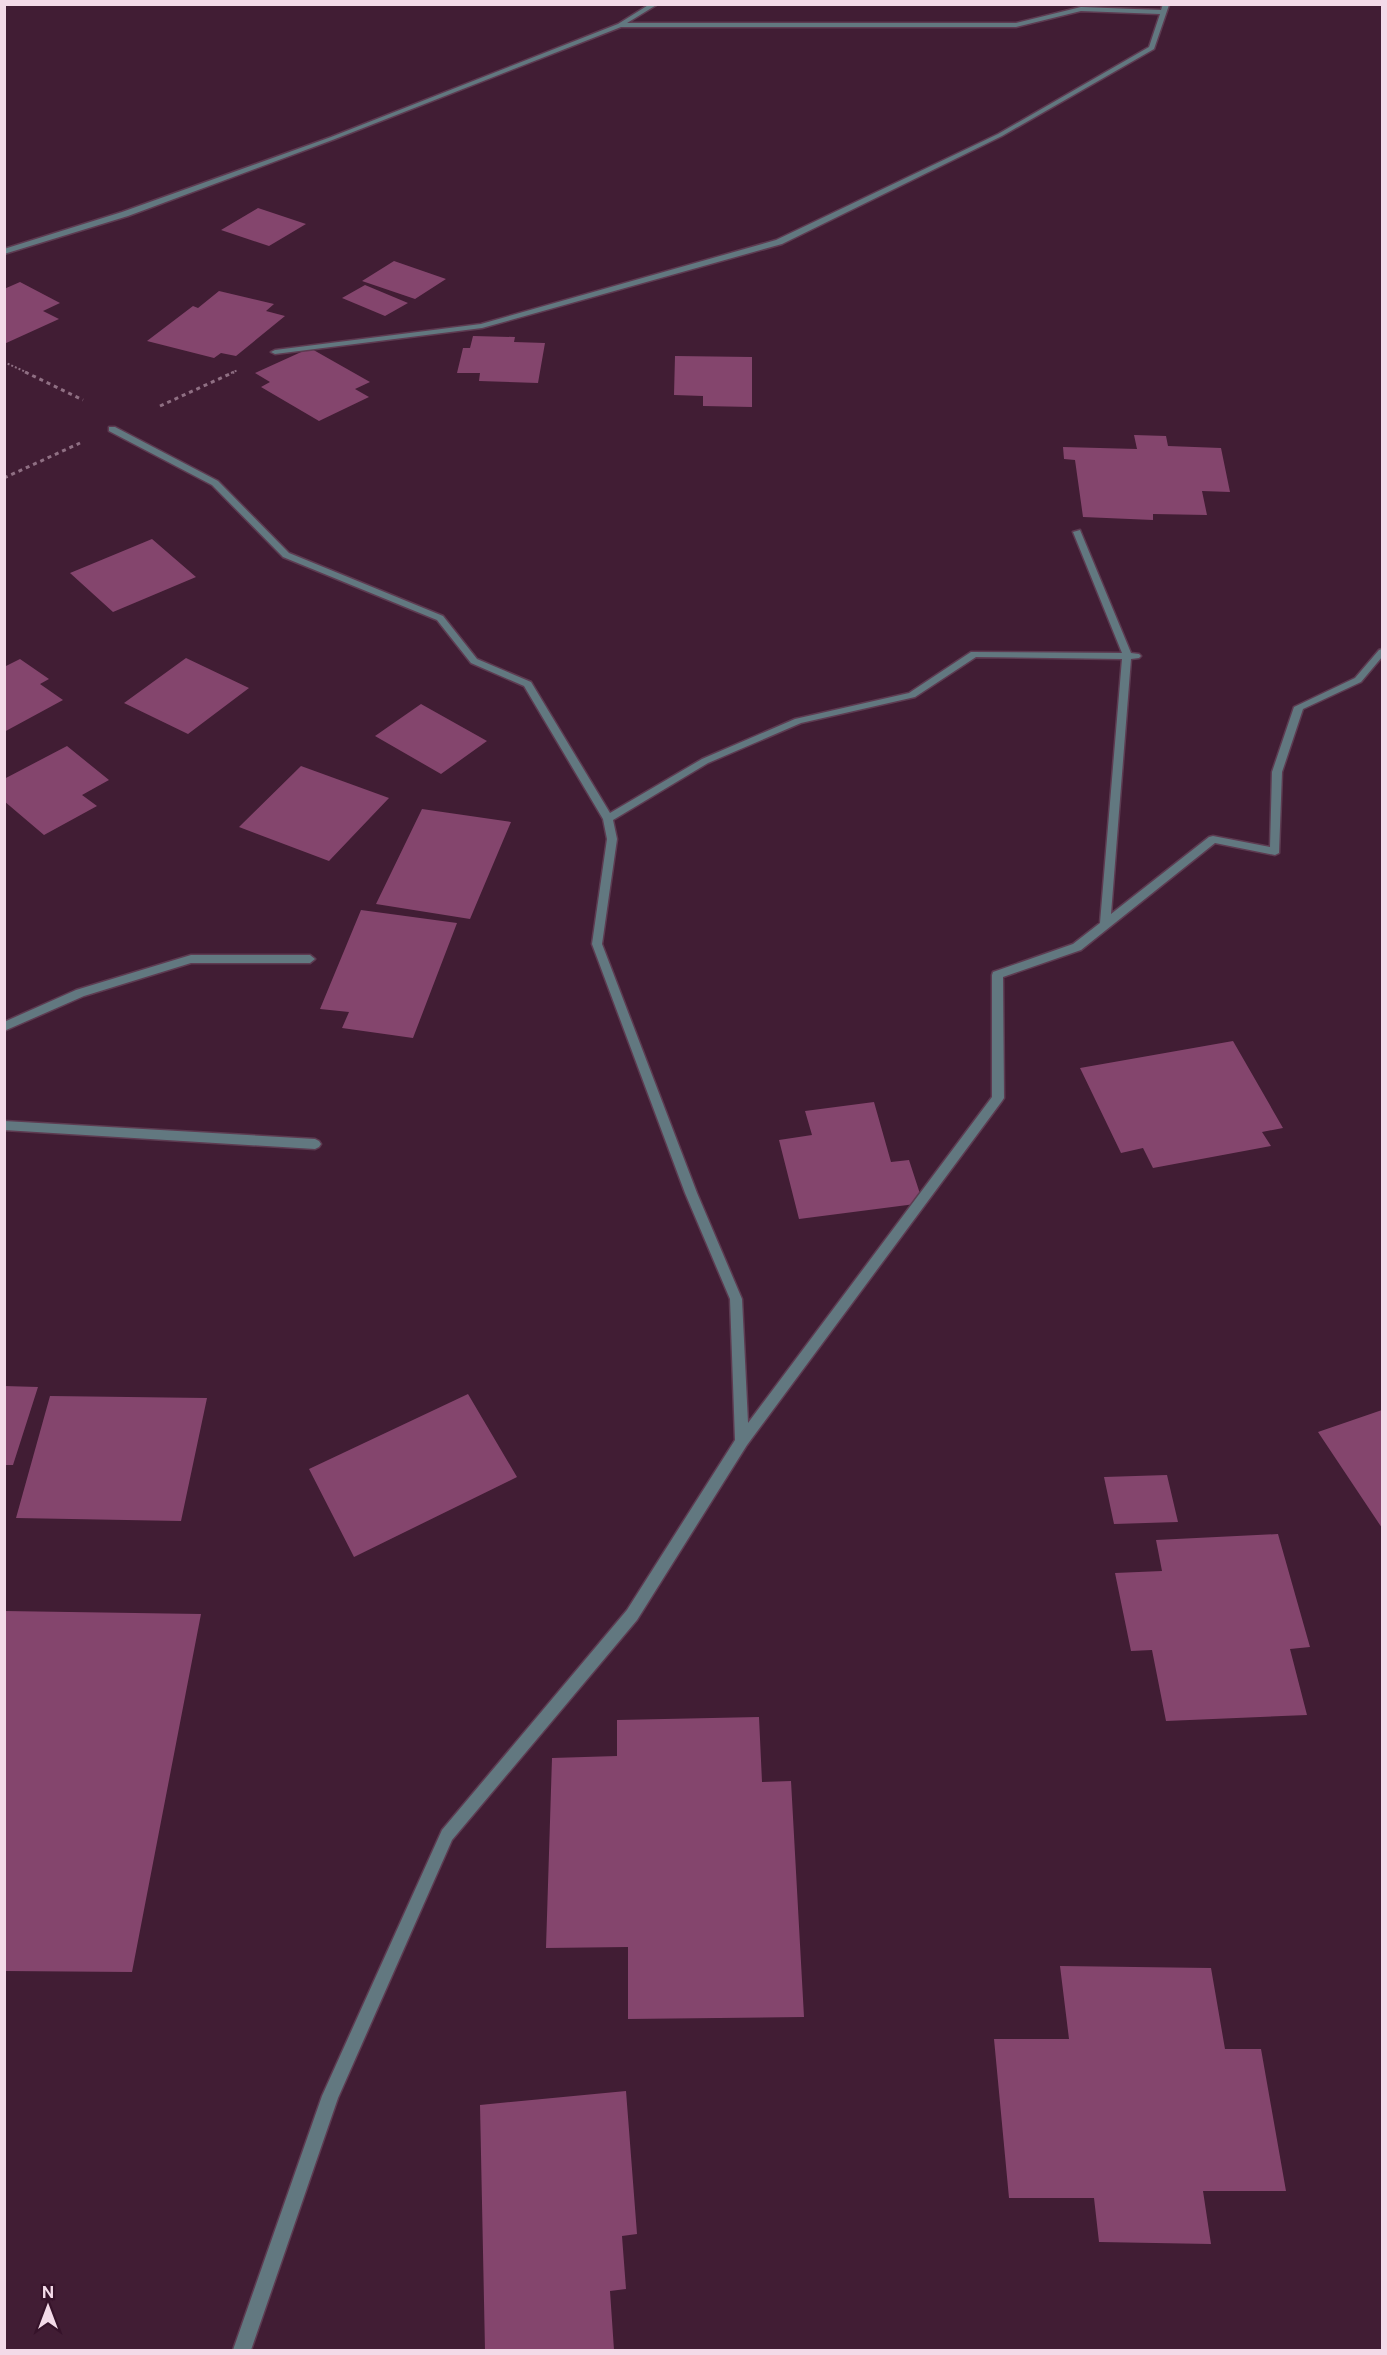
<svg xmlns="http://www.w3.org/2000/svg" width="1387" height="2355" font-family="'Public Sans',sans-serif">
	<style>
		.building { fill: #84456d }
		.lines { fill: none; stroke-linecap: round; stroke-linejoin: round }
		.minor-casing { stroke: #5d3b51; stroke-width: 3 }
		.path-far1 { stroke: #8f6f83; stroke-width: 2; stroke-dasharray: 2 2; stroke-linecap: butt }
		.path { stroke: #8f6f83; stroke-width: 3; stroke-dasharray: 4 4; stroke-linecap: butt }
		.minor { fill: #627880; fill-rule: evenodd }
	</style>
	<rect width="100%" height="100%" fill="#411d34"/>
	<!-- building -->
	<path class="building" d="M258,208L306,224L269,246L221,230Z
		M394,261L446,279L415,299L362,281Z
		M20,282L60,303L43,311L59,319L4,344V289Z
		M365,285L408,303L385,316L342,298Z
		M219,291L274,304L266,311L285,316L236,356L221,353L214,358L147,341L193,306L198,308Z
		M473,336L515,337L514,342L545,343L538,383L479,381L480,373H457L463,348H470Z
		M310,348L370,382L355,389L369,397L319,421L261,387L270,382L255,373Z
		M675,356L752,357V407L703,406V396L674,395Z
		M1134,435L1166,436L1168,446L1221,448L1230,492L1202,491L1207,515L1153,514V520L1083,517L1075,460L1064,459L1063,447L1137,449Z
		M152,539L196,577L113,612L70,573Z
		M186,658L249,688L188,734L124,703Z
		M20,659L49,679L40,684L63,700L4,732V667Z
		M421,704L487,741L441,774L375,736Z
		M67,746L109,780L82,795L97,806L44,835L4,801V779Z
		M301,766L389,798L329,861L239,827Z
		M422,809L511,822L470,919L376,904Z
		M361,910L457,923L413,1038L342,1028L349,1012L320,1009Z
		M1233,1041L1283,1128L1262,1132L1271,1146L1153,1168L1143,1148L1121,1153L1080,1068Z
		M874,1102L891,1162L909,1160L923,1203L799,1219L779,1140L812,1135L805,1111Z
		M4,1386L38,1387L13,1465H4Z
		M468,1394L517,1477L354,1557L309,1469Z
		M50,1396L207,1398L181,1521L16,1518Z
		M1382,1410V1528L1318,1432Z
		M1167,1475L1178,1522L1114,1524L1104,1477Z
		M1278,1534L1310,1647L1290,1649L1307,1715L1166,1721L1152,1650L1131,1651L1115,1573L1162,1571L1156,1540Z
		M4,1611L201,1614L132,1972L4,1971Z
		M759,1717L762,1782L791,1781L804,2017L628,2019V1947L546,1948L552,1758L617,1756V1720Z
		M1060,1966L1211,1968L1225,2049H1261L1286,2191H1203L1211,2244L1099,2242L1094,2198H1009L994,2039H1069Z
		M626,2091L637,2234L622,2236L626,2289L610,2291L614,2350H485L480,2105Z"/>
	<g class="lines">
		<defs>
			<path id="minor" d="M650,4H658L627,23H1016L1081,7L1161,10L1163,4L1169,5L1154,49L1002,136L782,244L482,328L275,354L271,352L275,350L481,324L776,240L998,134L1149,47L1160,14L1081,11L1016,27H621L335,139L128,216L4,254V249L122,212L331,137L618,24Z
				M109,427H115L218,481L289,553L443,616L477,659L531,682L610,813L702,759L795,719L909,693L971,652L1122,653L1073,532L1080,530L1131,653L1139,654L1141,656L1139,658L1131,659L1111,914L1209,837L1213,836L1270,847L1272,772L1294,707L1355,678L1379,650L1382,649V657L1361,682L1303,709L1282,772L1279,853L1275,855L1215,843L1081,950L1003,977L1004,1098L1002,1101L747,1445L637,1620L452,1840L338,2098L251,2350H233L322,2096L442,1830L627,1610L735,1440L730,1299L685,1193L592,944L607,839L603,819L524,686L471,663L437,620L283,557L212,485L109,431ZM976,657L1122,659L1100,923L1073,944L993,972L992,975V1097L748,1423L742,1299L697,1193L602,944L617,839L613,820L708,763L801,723L915,697Z
				M191,955H310L315,959L310,963H191L84,996L4,1031V1022L76,990Z
				M4,1121L315,1139L319,1141L321,1144L319,1147L315,1149L4,1130Z"/>
		</defs>
		<!-- minor casing -->
		<use href="#minor" class="minor-casing"/>
		<!-- path-far1 -->
		<path class="path-far1" d="M4,362L28,373
			M231,373L238,370"/>
		<!-- path -->
		<path class="path" d="M25,372L83,400
			M160,406L234,372
			M4,478L80,443"/>
		<!-- minor -->
		<use href="#minor" class="minor"/>
	</g>
	<!-- border -->
	<rect width="1387" height="2355" fill="none" stroke="#f3dae8" stroke-width="12"/>
	<!-- north arrow -->
	<g transform="translate(48 2307)" stroke="#36132a" stroke-width="4.5" paint-order="stroke">
	<path d="M0-4.5L10 22L0 15L-10 22Z" fill="#f3dae8"/>
	<text y="-9" font-size="16" font-weight="bold" text-anchor="middle" fill="#f3dae8">N</text>
	</g>
</svg>
